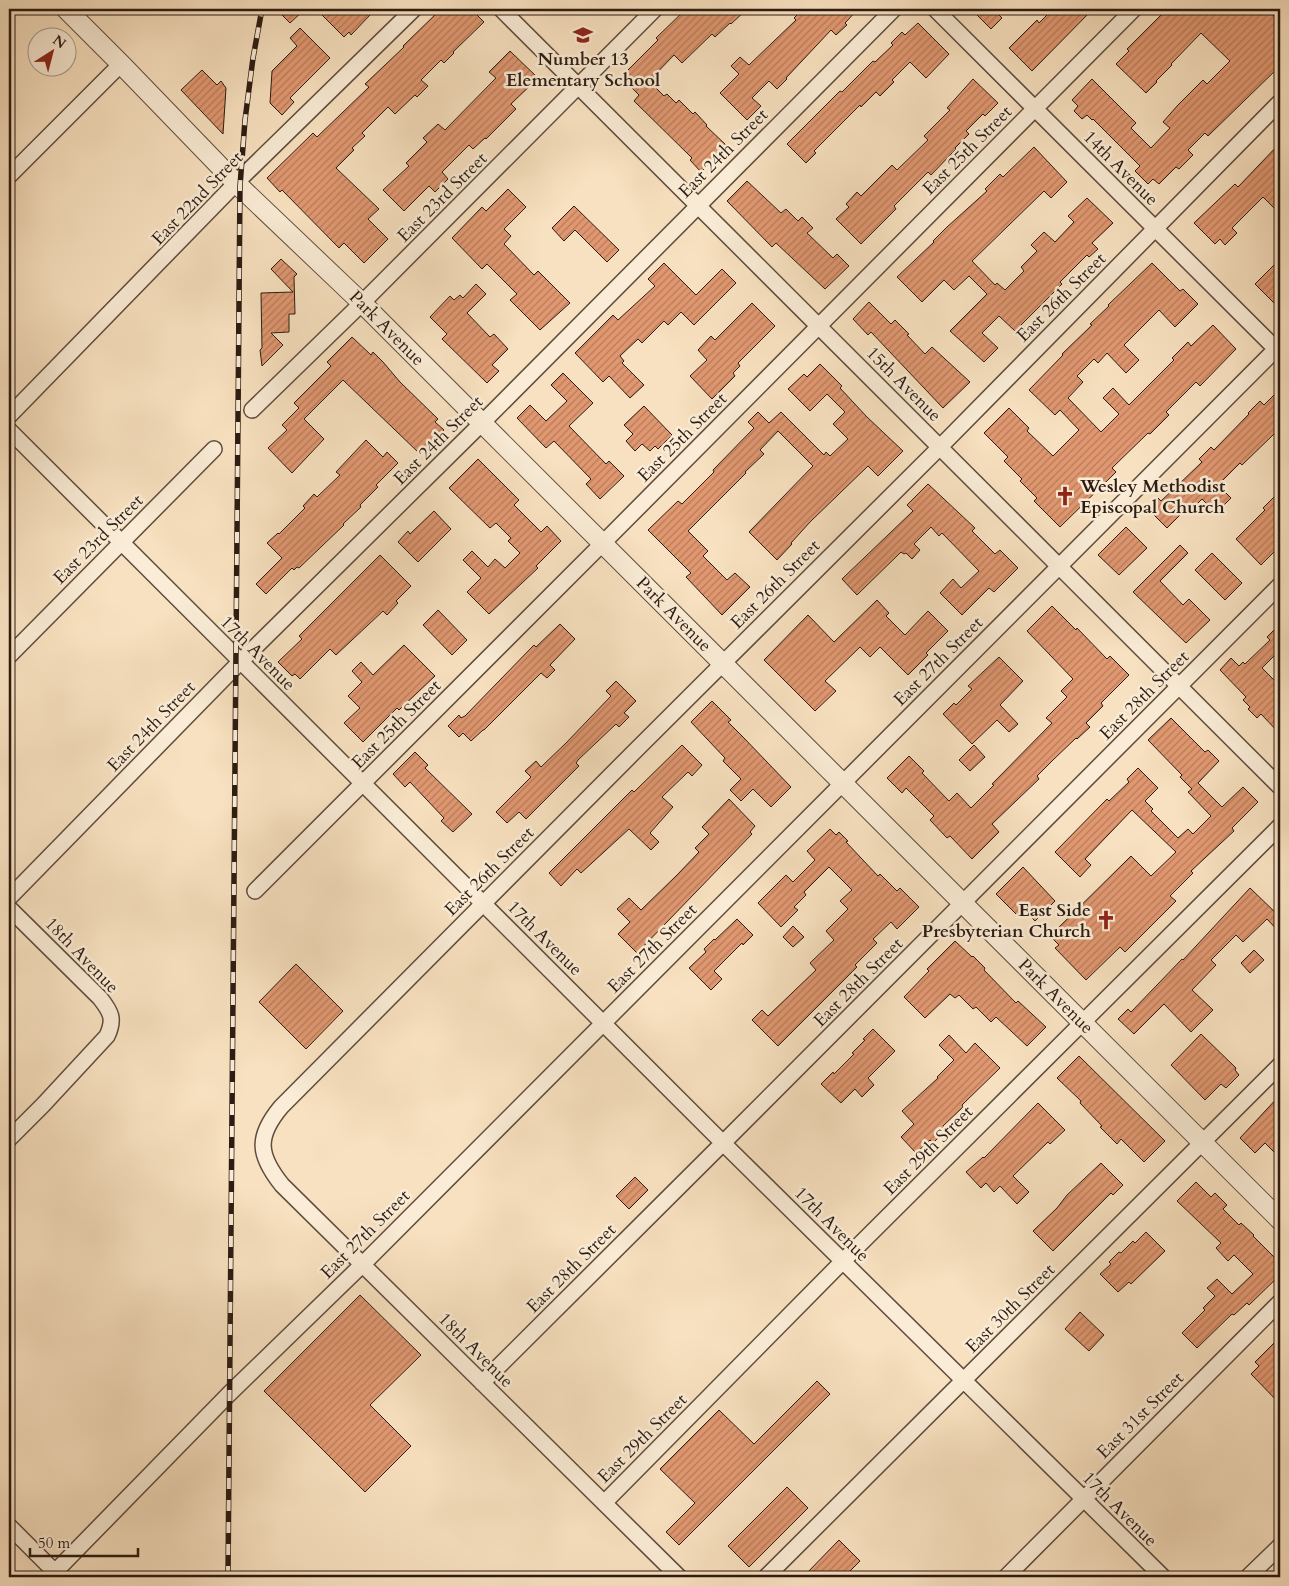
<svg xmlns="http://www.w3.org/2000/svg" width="1289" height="1586" font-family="Cardo,serif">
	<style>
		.building { fill: url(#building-hatch); stroke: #2c1b12 }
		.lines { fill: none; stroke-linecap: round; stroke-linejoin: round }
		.minor-casing { stroke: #5f4c3e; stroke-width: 18 }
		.tertiary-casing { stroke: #5f4c3e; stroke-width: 21 }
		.minor { stroke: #faecd6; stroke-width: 15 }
		.tertiary { stroke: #faecd6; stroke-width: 19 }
		.rail-casing { stroke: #2c1b12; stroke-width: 5.5 }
		.rail { stroke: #faecd6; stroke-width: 4; stroke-dasharray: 11; stroke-linecap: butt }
		.labels { text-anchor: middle; stroke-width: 5; stroke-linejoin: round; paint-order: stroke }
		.poi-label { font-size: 18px; font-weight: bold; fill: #2c1b12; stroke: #faecd6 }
		.street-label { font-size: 18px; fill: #2c1b12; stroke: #faecd6 }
	</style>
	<defs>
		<pattern id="building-hatch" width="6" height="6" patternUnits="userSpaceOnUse" patternTransform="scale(1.25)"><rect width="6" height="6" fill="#e19871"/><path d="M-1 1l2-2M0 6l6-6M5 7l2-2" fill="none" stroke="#b77b5b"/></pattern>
	</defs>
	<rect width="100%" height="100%" fill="#f8e1c0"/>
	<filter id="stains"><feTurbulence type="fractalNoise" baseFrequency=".004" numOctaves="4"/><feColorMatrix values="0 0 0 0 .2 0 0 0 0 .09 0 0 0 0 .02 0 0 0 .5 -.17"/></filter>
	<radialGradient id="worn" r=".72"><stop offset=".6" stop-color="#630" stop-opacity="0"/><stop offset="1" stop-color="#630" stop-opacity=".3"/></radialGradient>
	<!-- building -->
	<path class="building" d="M276,9H305L290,23Z
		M316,9H364L370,15L351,35L349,32L344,37Z
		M441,9H471L484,22L453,52L454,53L444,63L441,60L421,80L428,86L417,97L415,95L395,114L388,107L362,133L365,136L352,148L354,150L336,168L379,209L368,219L388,239L364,263L344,243L339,248L282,190L280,192L267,178L313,133L317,137L342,113L369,87L365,84L404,47L403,46Z
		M686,9H747L731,24L730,23L715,37L712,34L682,63L674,55L649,81L664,96L667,94L676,103L679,100L693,114L695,112L707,125L706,126L727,146L701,172L690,160L692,158L634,101L639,95L621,77L658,40L656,38Z
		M803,9H858L845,23L847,25L836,35L831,30L786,78L787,79L777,89L769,81L752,98L761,106L747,120L720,93L739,74L731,66L740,57L749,65L796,20L794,18Z
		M971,9H993L1002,18L991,29Z
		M1053,9H1093L1032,71L1009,48L1037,20L1039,23Z
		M1167,9H1245L1250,14L1255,9H1267L1280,22V66L1208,136L1205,133L1188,150L1193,155L1179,169L1176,167L1159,184L1153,179L1148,184L1135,171L1140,166L1093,119L1092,120L1087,115L1082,119L1074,111L1078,106L1072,100L1092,79L1136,123L1131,128L1151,148L1170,128L1163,122L1178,105L1203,80L1207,84L1230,61L1201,33L1171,64L1172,65L1156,81L1157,82L1146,93L1116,64L1129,51L1127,49Z
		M918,23L949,54L926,78L910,62L892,80L894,82L880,96L876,92L861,107L860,105L814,151L816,153L806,163L787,144L840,91L842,92L873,61L875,62L893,45L891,43L902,32L905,35Z
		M300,28L330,58L290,98L294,102L282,115L270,103L272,71L297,46L290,38Z
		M510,51L538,78L511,104L516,109L486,139L485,138L473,149L469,145L442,172L448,179L435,192L429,186L404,211L383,190L409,166L406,163L427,142L423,138L438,124L445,130L496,78L489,72Z
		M202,70L217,85L221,81L226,88L223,134L181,90Z
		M973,79L998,103L985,116L983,114L966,131L969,134L955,148L956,149L931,175L928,172L894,206L896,209L861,244L836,219L849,207L846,204L857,192L861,196L892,165L897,170L928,140L924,136L950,110L947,108Z
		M1280,143V214L1263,197L1232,228L1237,233L1225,245L1220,239L1215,244L1194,223L1235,184L1238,187Z
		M1034,147L1067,182L1051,198L1044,191L972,261L995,285L997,283L1005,290L1024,271L1021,267L1037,251L1031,245L1044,232L1055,242L1074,222L1068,216L1087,198L1113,223L1092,243L1098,249L1089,257L1087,255L1060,282L1062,284L1015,331L999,316L982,333L998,348L984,362L950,331L987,294L969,276L954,290L944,280L922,302L897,277L934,242L933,241L947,227L987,191L985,189L1000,174L1003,177Z
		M747,181L781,213L786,209L798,221L802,217L813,228L807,233L833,258L837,254L849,266L825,289L776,243L772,247L727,201Z
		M508,189L526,207L504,229L511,236L504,244L534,275L538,271L570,303L540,330L510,300L517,294L487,264L482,269L452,238L482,207L486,211Z
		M574,206L619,250L607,262L575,230L564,241L552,228Z
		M281,259L297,274L294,277L295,314H289V332L271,333L283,345L262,366L260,350L262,348L261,293L293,292L271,269Z
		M1280,259V309L1255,284Z
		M664,263L696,295L722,269L736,283L694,325L681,312L668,325L664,321L642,343L638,339L620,356L624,361L622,363L644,385L630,398L609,376L603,382L575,353L613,315L618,320L655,286L648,279Z
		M1152,263L1180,291L1183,289L1198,304L1175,327L1159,310L1124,345L1139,360L1126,373L1107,353L1098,363L1094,359L1077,376L1083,382L1068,398L1101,432L1119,414L1103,398L1113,388L1129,405L1174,360L1172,358L1188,342L1191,346L1213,325L1236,349L1200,386L1196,382L1166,412L1169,415L1150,434L1148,433L1112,468L1116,472L1060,527L1034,501L1037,498L1020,481L1022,479L1004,461L1008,457L984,433L1009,408L1029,428L1027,431L1053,456L1079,430L1060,410L1055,415L1029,390L1063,355L1062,354L1092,325L1090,324L1109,306L1108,305Z
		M476,284L486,294L467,313L490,337L494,334L508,349L492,365L499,371L487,383L442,339L447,334L430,317L450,296L454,300L460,295L463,298Z
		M869,302L891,324L895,320L909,334L907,335L925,354L932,347L970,382L943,408L871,332L868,335L853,319Z
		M752,303L775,326L738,363L740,366L733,373L735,376L712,399L690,376L707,360L698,350L711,336L715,340Z
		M352,337L371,355L373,352L383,362L400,382L438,419L435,422L444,430L420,454L343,380L304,419L324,439L292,473L268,448L287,430L282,425L299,408L294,403L331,366L327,362Z
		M820,364L842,386L840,388L867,417L903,451L878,476L868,466L810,522L791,543L792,544L777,560L749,532L813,466L778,431L760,450L764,454L745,472L746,473L688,531L708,551L703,556L727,580L735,573L750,587L722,615L686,577L691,573L648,530L678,501L682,504L714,472L713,470L754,428L748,422L758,412L769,423L781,412L824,455L826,452L830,456L848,439L833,424L845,412L827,394L810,411L788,389L804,374L807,377Z
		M563,373L593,403L569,426L606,464L609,461L624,476L600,499L586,484L591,479L554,441L546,448L517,418L530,405L546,421L567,401L551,385Z
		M1280,389V441L1274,434L1242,465L1240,463L1218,485L1231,498L1216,513L1202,499L1192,509L1189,506L1167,528L1147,508L1158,498L1161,501L1176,487L1202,462L1199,459L1211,447L1214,450L1249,414L1248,413L1260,401L1264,405Z
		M644,406L672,435L658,449L655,446L650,451L642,444L635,451L626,441L633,434L624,425Z
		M366,440L383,457L387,452L398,463L376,485L378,487L360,505L361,507L343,524L344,525L299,568L297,567L294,570L292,568L266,594L256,584L282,558L267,543L278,533L279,534L305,508L303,506L314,494L317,497L340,475L336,472Z
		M478,459L519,500L514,505L541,532L547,526L561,541L536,566L538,568L489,614L467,592L481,578L463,560L472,551L488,567L495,559L505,568L520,553L508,541L511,538L496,523L490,528L449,488Z
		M928,484L975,528L972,531L995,554L1000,550L1018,568L994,592L989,588L962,615L940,593L953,579L961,588L979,571L942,533L939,536L931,527L914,544L920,550L912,559L906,553L904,554L901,552L857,595L842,579L913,511L907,505Z
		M1280,491V546L1261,565L1236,539L1265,510L1263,508Z
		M434,511L451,529L418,562L398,542L408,531L410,534Z
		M1126,527L1147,548L1119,575L1098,555Z
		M1180,545L1188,553L1160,581L1183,605L1189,599L1210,620L1186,643L1133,592Z
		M1212,553L1242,583L1225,600L1195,570Z
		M380,555L411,586L396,601L398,603L387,615L383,611L336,655L330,649L300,679L295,674L292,676L278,662L302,639L299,636Z
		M877,600L889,613L886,616L905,635L928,611L948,631L926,653L928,655L908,675L880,647L870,657L860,647L825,681L836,691L815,711L764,660L808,615L834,642Z
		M1052,606L1076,630L1077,628L1107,659L1110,656L1129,675L1101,703L1103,706L1086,723L1090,727L1077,739L1076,738L1053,760L1037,776L1039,779L992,824L999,832L972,859L950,836L947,838L930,820L934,816L906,788L902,793L887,778L909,756L924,771L922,773L949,801L957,793L971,808L994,785L992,784L1052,723L1046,718L1067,697L1061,691L1073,679L1027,631Z
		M438,610L467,640L452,655L423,625Z
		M560,624L575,639L550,665L555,670L547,678L541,673L484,730H483L471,741L463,733L459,737L448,726L459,715L461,718L465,716L534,645L536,647Z
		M1280,624V650L1262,668L1280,686V734L1261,714L1257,718L1248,709L1250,707L1243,700L1246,697L1220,670L1231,658L1239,666L1243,662L1245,664L1270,640L1267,637Z
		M404,645L435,676L399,710L397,708L363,742L344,723L360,708L348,696L362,682L352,671L361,662L373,675Z
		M999,657L1023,681L1000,705L1018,724L1009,732L997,720L972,744L943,714L954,703L956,705L972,689L968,686Z
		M616,681L636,701L624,713L629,717L619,727L616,724L578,760L576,763L579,766L526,819L519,812L507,823L496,812L531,777L525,771L536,761L541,767L566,743L611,696L606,691Z
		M712,701L731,720L728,722L743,737L791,787L771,807L753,789L741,801L730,790L741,779L723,761L725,758L691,722Z
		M1171,718L1205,752L1208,750L1219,761L1198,783L1222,807L1243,787L1258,802L1232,828L1234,831L1191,871L1193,873L1170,896L1176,901L1125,952L1120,947L1086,980L1055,948L1059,945L1050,936L1131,856L1151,876L1176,852L1132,810L1085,859L1091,865L1080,877L1055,852L1107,799L1109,801L1129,782L1127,779L1138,768L1158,788L1145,801L1153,809L1151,811L1178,838L1188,829L1193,834L1211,816L1188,792L1192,789L1180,777L1182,775L1148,740Z
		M682,745L702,765L692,776L688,772L662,797L673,807L650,833L659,842L651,850L629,829L581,873L577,869L561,886L549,873L632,790L634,792Z
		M974,745L985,757L970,771L959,760Z
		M415,752L428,765L425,768L472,814L453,832L441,821L444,818L410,782L405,787L393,774Z
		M729,799L755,826L750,832L752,834L637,953L618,934L630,922L617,909L629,898L641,910L677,875L699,852L695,848L709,834L702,827Z
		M830,829L836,835L839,832L848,841L846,842L878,876L880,874L897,891L900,888L919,907L897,929L891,922L873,939L877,943L855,965L857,967L778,1046L752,1020L762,1010L768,1016L816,970L810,963L834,940L826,931L848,909L840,901L852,890L829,867L804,892L806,895L794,907L798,910L781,927L758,903L786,875L793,882L815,860L807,851Z
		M1023,867L1055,901L1035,921L1024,910L1018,916L996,894Z
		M1250,888L1280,917V933L1267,919L1243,942L1236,935L1211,960L1216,965L1192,990L1213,1010L1191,1032L1164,1004L1134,1034L1118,1019L1128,1009L1131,1012L1182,959L1183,960Z
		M737,919L753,935L743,945L742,943L714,971L722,979L711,990L689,968L706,952L704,949L714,939L715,940Z
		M793,926L804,937L793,947L783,937Z
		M955,941L972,957L973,956L985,968L984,970L1016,1003L1018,1001L1046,1027L1027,1046L996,1017L991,1022L976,1007L973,1009L959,995L955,998L950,994L925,1018L904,997L929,971L927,969Z
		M1254,950L1264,960L1250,973L1241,963Z
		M296,964L343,1011L306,1049L259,1002Z
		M873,1029L895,1051L868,1078L874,1085L862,1097L855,1089L841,1103L821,1084L833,1072L834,1074L854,1054L852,1053L865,1040L863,1039Z
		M1201,1034L1236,1068L1235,1070L1239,1075L1226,1088L1221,1084L1205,1100L1171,1065Z
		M949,1035L966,1053L975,1043L1000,1068L962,1105L963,1107L943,1126L947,1129L933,1143L930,1140L916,1153L901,1137L914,1124L902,1111L938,1078L937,1077L954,1060L939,1045Z
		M1079,1056L1165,1141L1144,1162L1121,1139L1117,1144L1100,1127L1102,1126L1080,1103L1081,1101L1057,1078Z
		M1280,1095V1158L1265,1143L1255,1153L1240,1138Z
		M1038,1103L1065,1130L1050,1144L1048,1142L1013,1176L1029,1192L1017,1204L1000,1186L994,1192L986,1183L981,1188L966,1172L983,1157L984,1158Z
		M1101,1163L1123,1185L1113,1195L1111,1193L1053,1251L1033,1231L1057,1208L1067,1195Z
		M635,1177L648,1190L629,1209L616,1196Z
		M1196,1182L1211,1197L1215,1193L1227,1205L1223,1209L1239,1225L1241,1223L1254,1235L1253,1236L1280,1263V1275L1249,1305L1247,1303L1234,1315L1232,1314L1197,1348L1182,1333L1205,1310L1203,1308L1215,1296L1207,1288L1217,1279L1232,1294L1253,1274L1234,1255L1228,1261L1216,1248L1221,1243L1177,1201Z
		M1146,1232L1165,1251L1131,1284L1129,1282L1118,1292L1100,1274L1111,1264L1109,1262L1119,1252L1121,1253L1133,1241L1135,1243Z
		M360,1295L421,1355L370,1405L411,1446L365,1492L264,1391Z
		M1080,1312L1104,1335L1089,1351L1065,1329Z
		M1280,1337V1404L1251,1374L1259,1366L1255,1362Z
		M817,1381L830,1394L679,1545L666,1532L695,1503L660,1469L719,1410L754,1444Z
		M787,1487L808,1508L749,1567L728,1546Z
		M839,1540L860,1561L844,1577H803Z"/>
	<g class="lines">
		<defs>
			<path id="minor" d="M501,9L1280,787
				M935,9L1280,353
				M9,176L121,64
				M252,410L362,303L655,9
				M9,416L240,179L414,9
				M9,430L723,1143L1163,1577
				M9,656L214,449
				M255,891L603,543L1134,9
				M9,898L235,667L482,423L894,9
				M9,908L100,998C111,1012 115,1019 107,1036L43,1105L9,1139
				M482,1383L723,1143L1280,585
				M604,1503L843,1261L1280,826
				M9,1526L60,1577
				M50,1577L229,1394L363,1264L1280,345
				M679,1577L282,1185C258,1155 256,1137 281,1107L634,752L940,447L1280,102
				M766,1577L1280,1065
				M1006,1577L1280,1302
				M1248,1577L1280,1546"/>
			<path id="tertiary" d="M66,9L121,64L237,184L362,303L482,423L1280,1220"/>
		</defs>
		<!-- minor casing -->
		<use href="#minor" class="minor-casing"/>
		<!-- tertiary casing -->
		<use href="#tertiary" class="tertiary-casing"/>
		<!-- minor -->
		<use href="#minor" class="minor"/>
		<!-- tertiary -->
		<use href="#tertiary" class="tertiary"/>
		<defs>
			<path id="rail" d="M228,1577L240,186L245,120L253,58L262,9"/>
		</defs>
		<!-- rail casing -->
		<use href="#rail" class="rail-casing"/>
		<!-- rail -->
		<use href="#rail" class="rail"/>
	</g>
	<!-- icons -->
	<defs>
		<symbol id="school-bare" viewBox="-9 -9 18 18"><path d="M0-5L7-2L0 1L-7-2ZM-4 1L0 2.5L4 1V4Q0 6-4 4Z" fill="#8f2418" stroke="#faecd6" stroke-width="2.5" paint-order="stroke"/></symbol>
		<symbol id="church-bare" viewBox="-9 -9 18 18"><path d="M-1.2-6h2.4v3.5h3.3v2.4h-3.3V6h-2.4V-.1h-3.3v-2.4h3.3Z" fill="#8f2418" stroke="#faecd6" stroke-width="2.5" paint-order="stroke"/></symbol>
	</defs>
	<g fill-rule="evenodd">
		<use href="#school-bare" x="569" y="21" width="28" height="28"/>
		<use href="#church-bare" x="1051" y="482" width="28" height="28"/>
		<use href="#church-bare" x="1092" y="906" width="28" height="28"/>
	</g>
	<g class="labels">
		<!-- poi labels -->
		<g class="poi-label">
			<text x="583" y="65">Number 13<tspan x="583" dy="21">Elementary School</tspan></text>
			<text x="1080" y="492" text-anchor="start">Wesley Methodist<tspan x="1080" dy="21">Episcopal Church</tspan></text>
			<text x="1091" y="916" text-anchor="end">East Side<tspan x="1091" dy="21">Presbyterian Church</tspan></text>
		</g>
		<!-- street labels -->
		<g class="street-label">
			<text transform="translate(967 150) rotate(-45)" y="6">East 25th Street</text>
			<text transform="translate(723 153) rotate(-45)" y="6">East 24th Street</text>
			<text transform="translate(1121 168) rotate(45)" y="6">14th Avenue</text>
			<text transform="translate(442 197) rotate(-45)" y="6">East 23rd Street</text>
			<text transform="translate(197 198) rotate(-46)" y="6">East 22nd Street</text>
			<text transform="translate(1061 297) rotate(-45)" y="6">East 26th Street</text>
			<text transform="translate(387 328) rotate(45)" y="6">Park Avenue</text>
			<text transform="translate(904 384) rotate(45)" y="6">15th Avenue</text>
			<text transform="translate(682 437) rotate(-45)" y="6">East 25th Street</text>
			<text transform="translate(438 440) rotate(-45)" y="6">East 24th Street</text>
			<text transform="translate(98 539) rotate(-45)" y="6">East 23rd Street</text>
			<text transform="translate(775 584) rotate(-45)" y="6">East 26th Street</text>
			<text transform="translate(674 614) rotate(45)" y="6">Park Avenue</text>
			<text transform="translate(258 653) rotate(45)" y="6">17th Avenue</text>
			<text transform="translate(938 661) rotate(-45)" y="6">East 27th Street</text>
			<text transform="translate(1144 695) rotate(-45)" y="6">East 28th Street</text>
			<text transform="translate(396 724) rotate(-45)" y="6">East 25th Street</text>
			<text transform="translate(151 726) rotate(-46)" y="6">East 24th Street</text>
			<text transform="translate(489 871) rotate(-45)" y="6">East 26th Street</text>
			<text transform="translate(545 938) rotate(45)" y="6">17th Avenue</text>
			<text transform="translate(652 948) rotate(-45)" y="6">East 27th Street</text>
			<text transform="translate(82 955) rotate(46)" y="6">18th Avenue</text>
			<text transform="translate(858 982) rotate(-45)" y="6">East 28th Street</text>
			<text transform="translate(1056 996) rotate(45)" y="6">Park Avenue</text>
			<text transform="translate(928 1150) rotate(-45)" y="6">East 29th Street</text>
			<text transform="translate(832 1224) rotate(45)" y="6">17th Avenue</text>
			<text transform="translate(365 1234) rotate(-45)" y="6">East 27th Street</text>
			<text transform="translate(571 1268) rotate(-45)" y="6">East 28th Street</text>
			<text transform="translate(1010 1308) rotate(-45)" y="6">East 30th Street</text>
			<text transform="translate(476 1350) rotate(45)" y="6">18th Avenue</text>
			<text transform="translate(1140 1415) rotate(-45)" y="6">East 31st Street</text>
			<text transform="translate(642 1438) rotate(-45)" y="6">East 29th Street</text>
			<text transform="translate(1120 1509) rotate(45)" y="6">17th Avenue</text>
		</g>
	</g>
	<!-- margin -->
	<rect width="1289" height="1586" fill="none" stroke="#f8e1c0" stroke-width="30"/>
	<rect x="10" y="10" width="1269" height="1566" fill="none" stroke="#2c1b12" stroke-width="2.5"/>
	<rect x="15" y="15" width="1259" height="1556" fill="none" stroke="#2c1b12"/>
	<!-- north arrow -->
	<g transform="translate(52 52) rotate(36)"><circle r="24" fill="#faecd6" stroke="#a89888"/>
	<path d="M0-4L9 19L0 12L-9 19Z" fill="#8f2418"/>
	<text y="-8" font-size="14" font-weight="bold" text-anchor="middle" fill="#2c1b12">N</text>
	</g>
	<!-- scale -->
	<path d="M30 1548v8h108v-8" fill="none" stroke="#2c1b12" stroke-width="2.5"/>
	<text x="38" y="1548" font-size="15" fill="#2c1b12" stroke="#faecd6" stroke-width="4" paint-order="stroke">50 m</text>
	<rect width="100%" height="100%" filter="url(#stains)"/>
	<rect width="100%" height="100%" fill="url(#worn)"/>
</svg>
